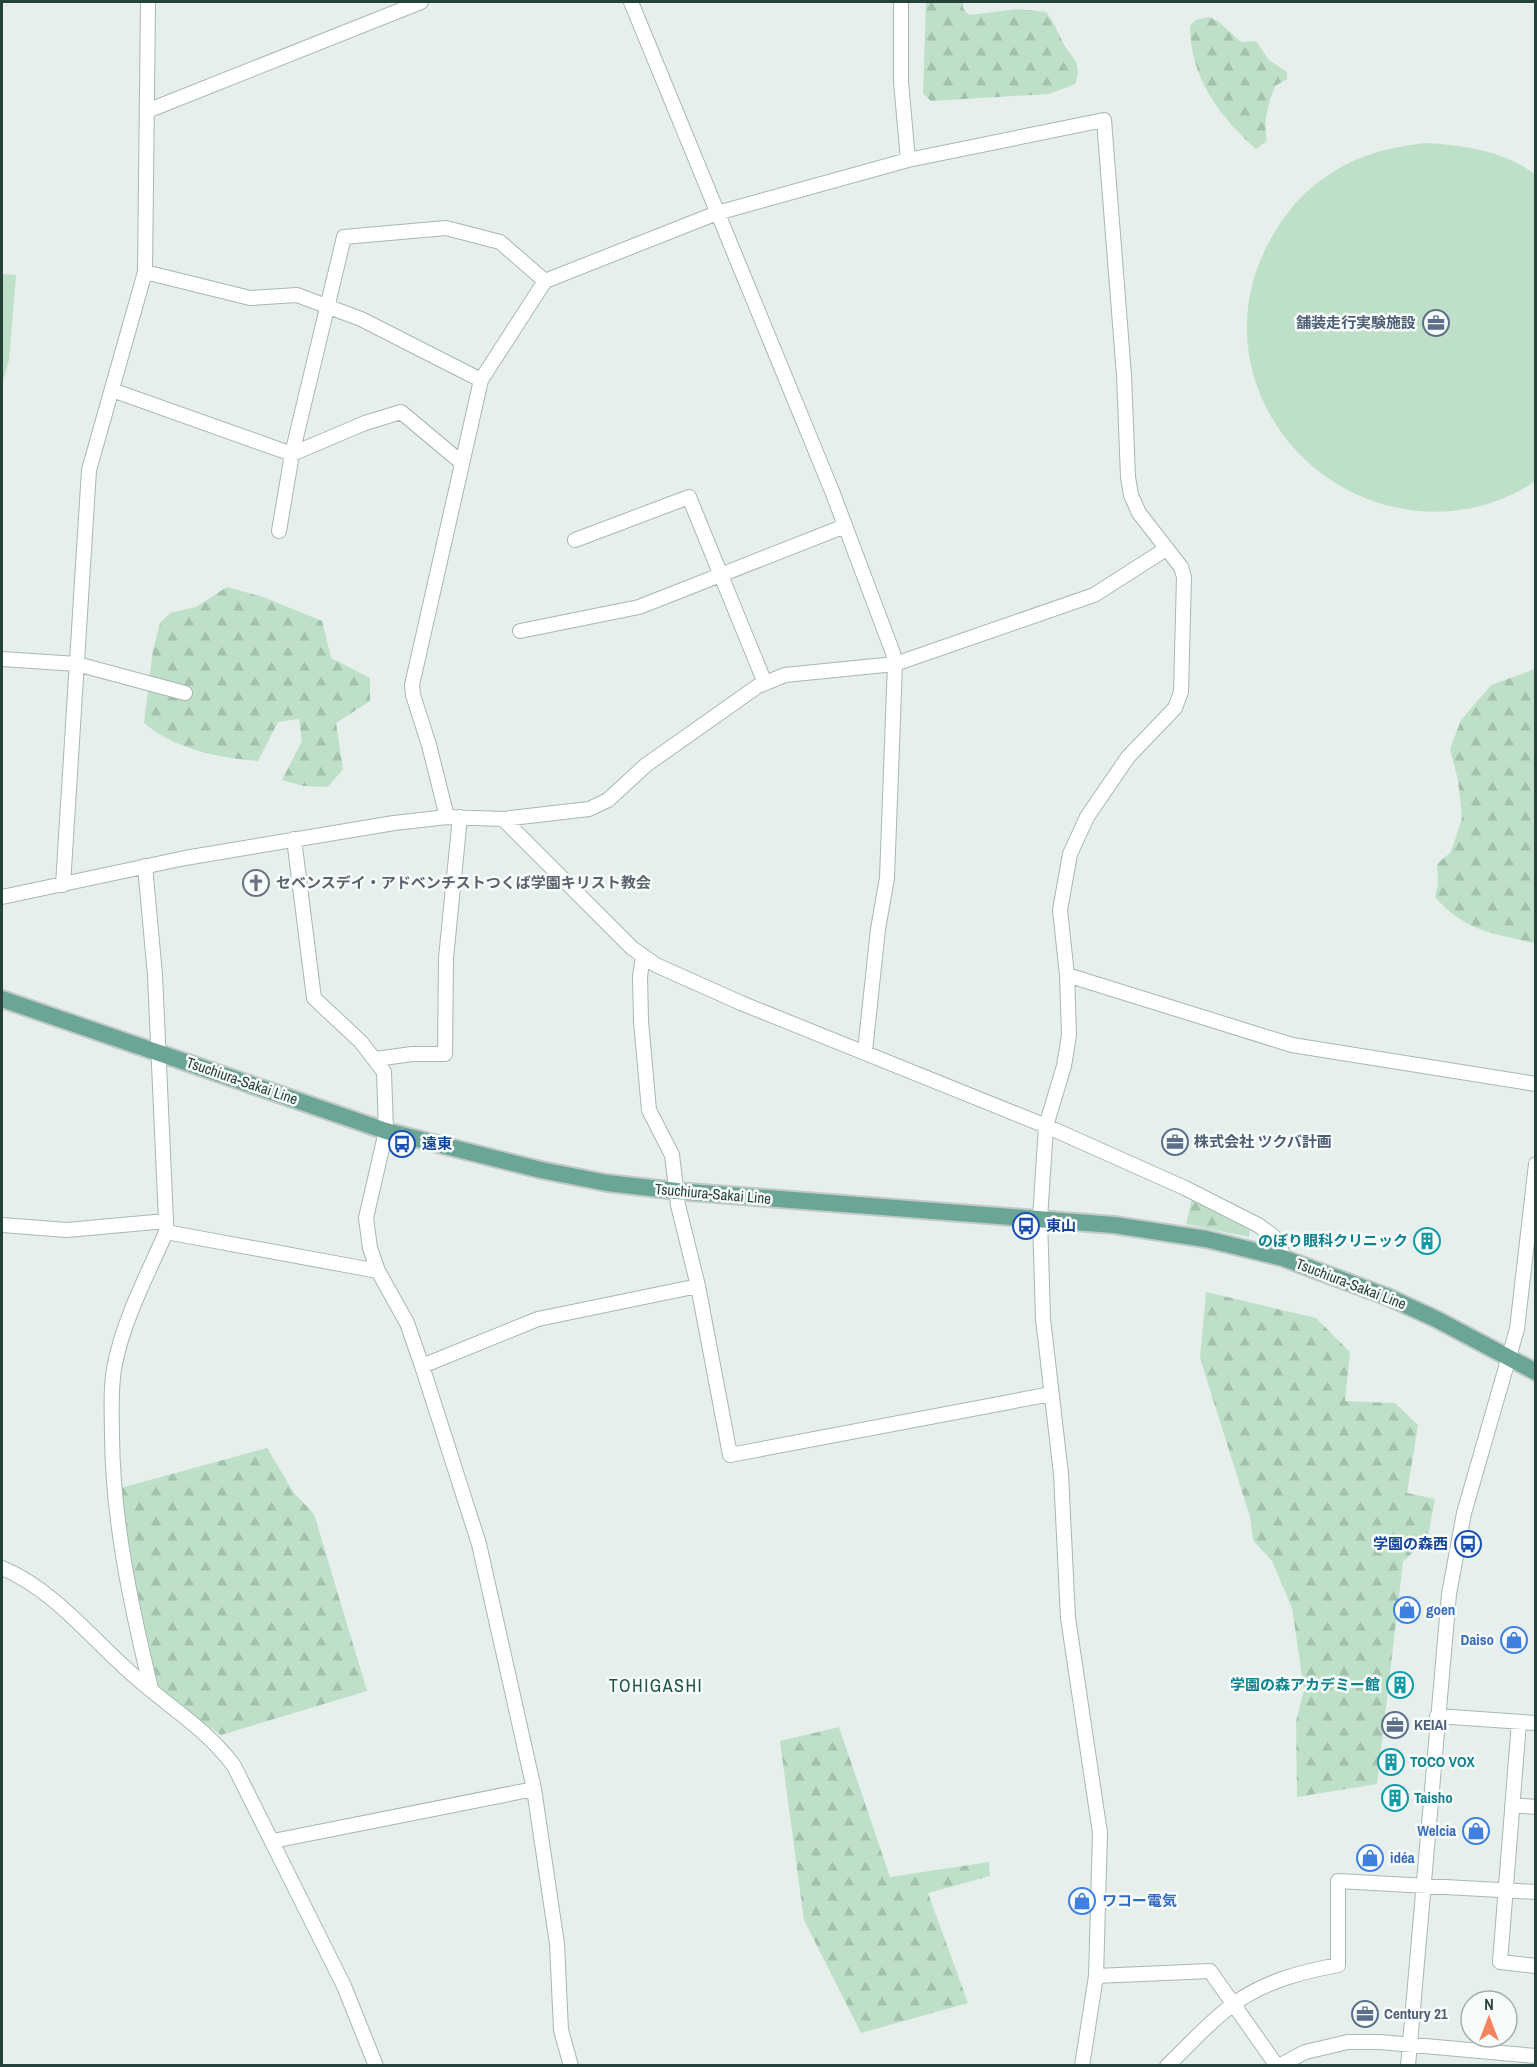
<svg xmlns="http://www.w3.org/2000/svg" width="1537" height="2067" font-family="'Archivo Narrow','Noto Sans JP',sans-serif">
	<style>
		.green { fill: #bfe0c8 }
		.forest { fill: url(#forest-firs) }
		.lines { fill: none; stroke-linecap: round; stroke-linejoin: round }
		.minor-casing { stroke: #a8b8b2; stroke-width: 16 }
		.major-casing { stroke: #c2cac8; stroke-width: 20 }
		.minor { stroke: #fff; stroke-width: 14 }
		.major { stroke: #6aa596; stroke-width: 16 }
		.labels { text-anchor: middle; stroke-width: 5; stroke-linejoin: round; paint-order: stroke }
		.service-label { font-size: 15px; font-weight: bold; fill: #4e5e75; stroke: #f7fbf9; text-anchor: start }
		.worship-label { font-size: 15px; font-weight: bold; fill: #5b616d; stroke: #f7fbf9; text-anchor: start }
		.street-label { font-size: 15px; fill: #24423a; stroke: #f7fbf9 }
		.transit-label { font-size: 15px; font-weight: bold; fill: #164399; stroke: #f7fbf9; text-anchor: start }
		.culture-label { font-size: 15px; font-weight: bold; fill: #0d838f; stroke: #f7fbf9; text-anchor: end }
		.shop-label { font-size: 15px; font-weight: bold; fill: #366cbe; stroke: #f7fbf9; text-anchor: start }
		.quarter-label { font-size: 18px; letter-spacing: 1.5px; fill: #1f5548; stroke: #f7fbf9 }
	</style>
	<defs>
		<pattern id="forest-firs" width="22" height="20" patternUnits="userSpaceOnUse" patternTransform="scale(1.5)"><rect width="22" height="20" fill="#bfe0c8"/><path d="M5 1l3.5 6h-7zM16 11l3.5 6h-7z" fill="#a4c1ad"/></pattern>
	</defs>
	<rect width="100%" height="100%" fill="#e6efeb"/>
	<!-- green -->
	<path class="green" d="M1425,143C1465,145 1503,151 1535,174V481C1500,506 1453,516 1410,510C1285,492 1207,359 1268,244C1282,217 1302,192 1327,176C1357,155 1390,147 1425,143Z
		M2,274L16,275L9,360L2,385Z"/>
	<!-- forest -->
	<path class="forest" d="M926,2H963V8L969,15L1018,9L1046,12C1054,22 1057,30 1062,41C1070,58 1084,61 1075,84L1049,94L931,101L923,94Z
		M1209,17L1219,22L1241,42L1256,41L1269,60L1287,72V79L1275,86C1268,105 1263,121 1267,141L1256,149C1219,116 1190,77 1190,26L1195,20Z
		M227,587L263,597L322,621L331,658L370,678V701L336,723L343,769L328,787L304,786L282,780L302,741L299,719L278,722L258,761C219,758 174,749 144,723L153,650L160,623L170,613L196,607Z
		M1535,669H1536L1535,943C1494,934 1464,931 1435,897L1438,884L1437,864L1451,852L1462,818L1458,780L1450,749L1461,720L1491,685Z
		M1192,1199L1251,1226L1249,1237L1186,1224Z
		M1206,1292L1316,1318L1350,1352L1345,1401L1395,1403L1418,1425L1407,1493L1435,1499L1428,1537L1403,1562L1377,1784L1297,1797L1296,1721L1304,1690L1292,1608L1272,1561L1253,1540L1250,1517L1200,1358Z
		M267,1448L294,1493L314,1514L367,1691L221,1735L160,1692L141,1630L117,1489Z
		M839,1727L890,1877L989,1862L990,1876L928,1893L968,2003L861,2033L804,1920L780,1741Z"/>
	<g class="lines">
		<defs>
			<path id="minor" d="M631,2L832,491L893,653L895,664L887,878L878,929L865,1051
				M901,2V82L908,160
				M147,111L421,2
				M145,272L250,298L297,295L361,319L481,380
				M112,390L292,454L365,423L401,412L462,463
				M279,531L292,454L344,237L446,228L500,242L545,281
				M575,540L689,497L765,683
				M520,631L639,607L845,526
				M2,659L77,664L185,693
				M447,817L429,745L413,695L412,685L481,380L545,281L717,213L908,160L1104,120L1124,375L1128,477L1131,495L1139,513L1181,567L1184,577L1181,692L1175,708L1128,757L1087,817L1070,854L1060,910L1067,975L1069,1035L1064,1066L1046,1126L1040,1219L1043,1319L1061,1474L1068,1618L1100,1833L1096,1976L1082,2066
				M503,819L632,948L656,965L741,1003L1046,1126L1185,1188L1258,1225L1273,1236L1281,1248L1283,1258
				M294,839L314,998L361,1042L384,1072L386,1131L366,1218L370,1248L378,1271L407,1323L422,1366L538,1319L698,1286
				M145,866L155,975L166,1221
				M63,885L89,470L145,272L148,2
				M2,897L185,858L394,823L447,817L503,819L589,809L608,800L646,765L758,686L785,675L895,664L1094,595L1166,549
				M643,957L640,976L641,1021L649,1110L672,1155L678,1205L698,1286L730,1455L1051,1394
				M1067,975L1292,1045L1536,1084
				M376,1059L412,1054H445L446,958L460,817
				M2,1225L67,1230L166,1221V1232C148,1274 124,1318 115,1364C110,1387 112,1413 112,1437C113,1523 131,1605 151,1689
				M166,1232L378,1271
				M422,1366L479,1544L534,1789L557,1944L561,2030L571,2066
				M2,1568C53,1589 91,1638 132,1674C166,1705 206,1728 234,1766L344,1986L376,2066
				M1437,1716L1536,1723
				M1519,1722L1500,1962L1536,1966
				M1512,1805L1536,1807
				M273,1841L534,1789
				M1096,1976L1210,1971L1277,2066
				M1167,2066C1189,2045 1211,2020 1235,2003C1266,1981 1301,1972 1338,1965V1881L1536,1892
				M1279,2066L1305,2052L1348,2042H1380L1536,2056
				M1408,2066L1449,1594L1464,1513L1517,1329L1536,1164"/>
			<path id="major" d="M2,999L386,1131L541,1170L607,1183L677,1191L1114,1225L1206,1239L1283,1258L1388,1297L1436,1319L1536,1372"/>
		</defs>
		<!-- minor casing -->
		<use href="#minor" class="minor-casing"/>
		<!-- major casing -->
		<use href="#major" class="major-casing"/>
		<!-- minor -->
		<use href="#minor" class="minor"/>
		<!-- major -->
		<use href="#major" class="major"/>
	</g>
	<!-- icons -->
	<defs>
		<symbol id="office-ring" viewBox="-11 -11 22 22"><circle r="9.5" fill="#f7fbf9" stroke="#5c6f8a" stroke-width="1.5"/><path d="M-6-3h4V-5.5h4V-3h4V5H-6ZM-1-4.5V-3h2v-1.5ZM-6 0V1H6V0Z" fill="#5c6f8a"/></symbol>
		<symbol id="church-ring" viewBox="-11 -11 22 22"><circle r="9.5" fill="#f7fbf9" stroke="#6b7280" stroke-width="1.5"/><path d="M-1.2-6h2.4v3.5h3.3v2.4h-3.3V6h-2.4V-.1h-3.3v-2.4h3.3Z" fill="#6b7280"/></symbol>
		<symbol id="bus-ring" viewBox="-11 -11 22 22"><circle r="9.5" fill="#f7fbf9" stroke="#1a4fb4" stroke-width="1.5"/><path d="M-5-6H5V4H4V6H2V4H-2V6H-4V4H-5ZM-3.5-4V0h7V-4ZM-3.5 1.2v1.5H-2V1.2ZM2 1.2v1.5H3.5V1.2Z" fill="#1a4fb4"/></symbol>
		<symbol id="building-ring" viewBox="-11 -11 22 22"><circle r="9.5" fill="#f7fbf9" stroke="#0f9aa8" stroke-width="1.5"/><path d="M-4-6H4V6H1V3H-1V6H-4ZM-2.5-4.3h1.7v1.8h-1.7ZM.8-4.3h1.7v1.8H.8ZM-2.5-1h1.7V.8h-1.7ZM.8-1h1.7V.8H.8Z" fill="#0f9aa8"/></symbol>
		<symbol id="shop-ring" viewBox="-11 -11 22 22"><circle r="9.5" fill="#f7fbf9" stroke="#3f7fe0" stroke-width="1.5"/><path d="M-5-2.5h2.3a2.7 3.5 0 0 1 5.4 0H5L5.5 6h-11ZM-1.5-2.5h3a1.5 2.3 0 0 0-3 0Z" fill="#3f7fe0"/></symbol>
	</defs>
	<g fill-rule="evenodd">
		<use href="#office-ring" x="1421" y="308" width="30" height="30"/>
		<use href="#church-ring" x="241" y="868" width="30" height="30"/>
		<use href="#office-ring" x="1160" y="1127" width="30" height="30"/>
		<use href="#bus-ring" x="387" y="1129" width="30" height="30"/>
		<use href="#bus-ring" x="1011" y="1211" width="30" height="30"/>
		<use href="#building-ring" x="1412" y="1226" width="30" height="30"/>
		<use href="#bus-ring" x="1453" y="1529" width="30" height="30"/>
		<use href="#shop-ring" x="1392" y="1595" width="30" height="30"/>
		<use href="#shop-ring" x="1499" y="1625" width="30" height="30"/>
		<use href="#building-ring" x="1385" y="1670" width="30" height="30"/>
		<use href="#office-ring" x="1380" y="1710" width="30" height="30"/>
		<use href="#building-ring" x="1376" y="1747" width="30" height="30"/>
		<use href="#building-ring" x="1380" y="1783" width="30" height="30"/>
		<use href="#shop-ring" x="1461" y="1816" width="30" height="30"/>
		<use href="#shop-ring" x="1355" y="1843" width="30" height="30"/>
		<use href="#shop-ring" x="1067" y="1886" width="30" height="30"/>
		<use href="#office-ring" x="1350" y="1999" width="30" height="30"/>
	</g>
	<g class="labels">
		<!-- service labels -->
		<g class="service-label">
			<text x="1416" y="328" text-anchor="end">舗装走行実験施設</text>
			<text x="1194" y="1147">株式会社 ツクバ計画</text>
			<text x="1414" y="1730">KEIAI</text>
			<text x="1384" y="2019">Century 21</text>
		</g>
		<!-- worship labels -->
		<g class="worship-label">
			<text x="276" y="888">セベンスデイ・アドベンチストつくば学園キリスト教会</text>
		</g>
		<!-- street labels -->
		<g class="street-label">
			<text transform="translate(242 1081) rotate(19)" y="5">Tsuchiura-Sakai Line</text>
			<text transform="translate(713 1194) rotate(5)" y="5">Tsuchiura-Sakai Line</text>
			<text transform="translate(1351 1284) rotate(21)" y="5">Tsuchiura-Sakai Line</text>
		</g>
		<!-- transit labels -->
		<g class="transit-label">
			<text x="422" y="1149">遠東</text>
			<text x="1046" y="1231">東山</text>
			<text x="1448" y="1549" text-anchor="end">学園の森西</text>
		</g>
		<!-- culture labels -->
		<g class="culture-label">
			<text x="1408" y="1246">のぼり眼科クリニック</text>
			<text x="1380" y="1690">学園の森アカデミー館</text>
			<text x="1410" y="1767" text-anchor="start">TOCO VOX</text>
			<text x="1414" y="1803" text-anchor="start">Taisho</text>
		</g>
		<!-- shop labels -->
		<g class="shop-label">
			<text x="1426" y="1615">goen</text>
			<text x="1494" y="1645" text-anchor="end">Daiso</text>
			<text x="1456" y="1836" text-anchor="end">Welcia</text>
			<text x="1390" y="1863">idéa</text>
			<text x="1102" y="1906">ワコー電気</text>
		</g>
		<!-- quarter labels -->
		<g class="quarter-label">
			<text x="656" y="1692">TOHIGASHI</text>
		</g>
	</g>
	<!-- border -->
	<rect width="1537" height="2067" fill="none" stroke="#24423a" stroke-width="6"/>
	<!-- north arrow -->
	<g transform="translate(1489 2019)"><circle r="28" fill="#f7fbf9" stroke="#a3b1ad" stroke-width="1.5"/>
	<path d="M0-4.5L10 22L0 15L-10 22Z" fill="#f4845f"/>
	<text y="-9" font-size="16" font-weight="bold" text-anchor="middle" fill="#24423a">N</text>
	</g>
</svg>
